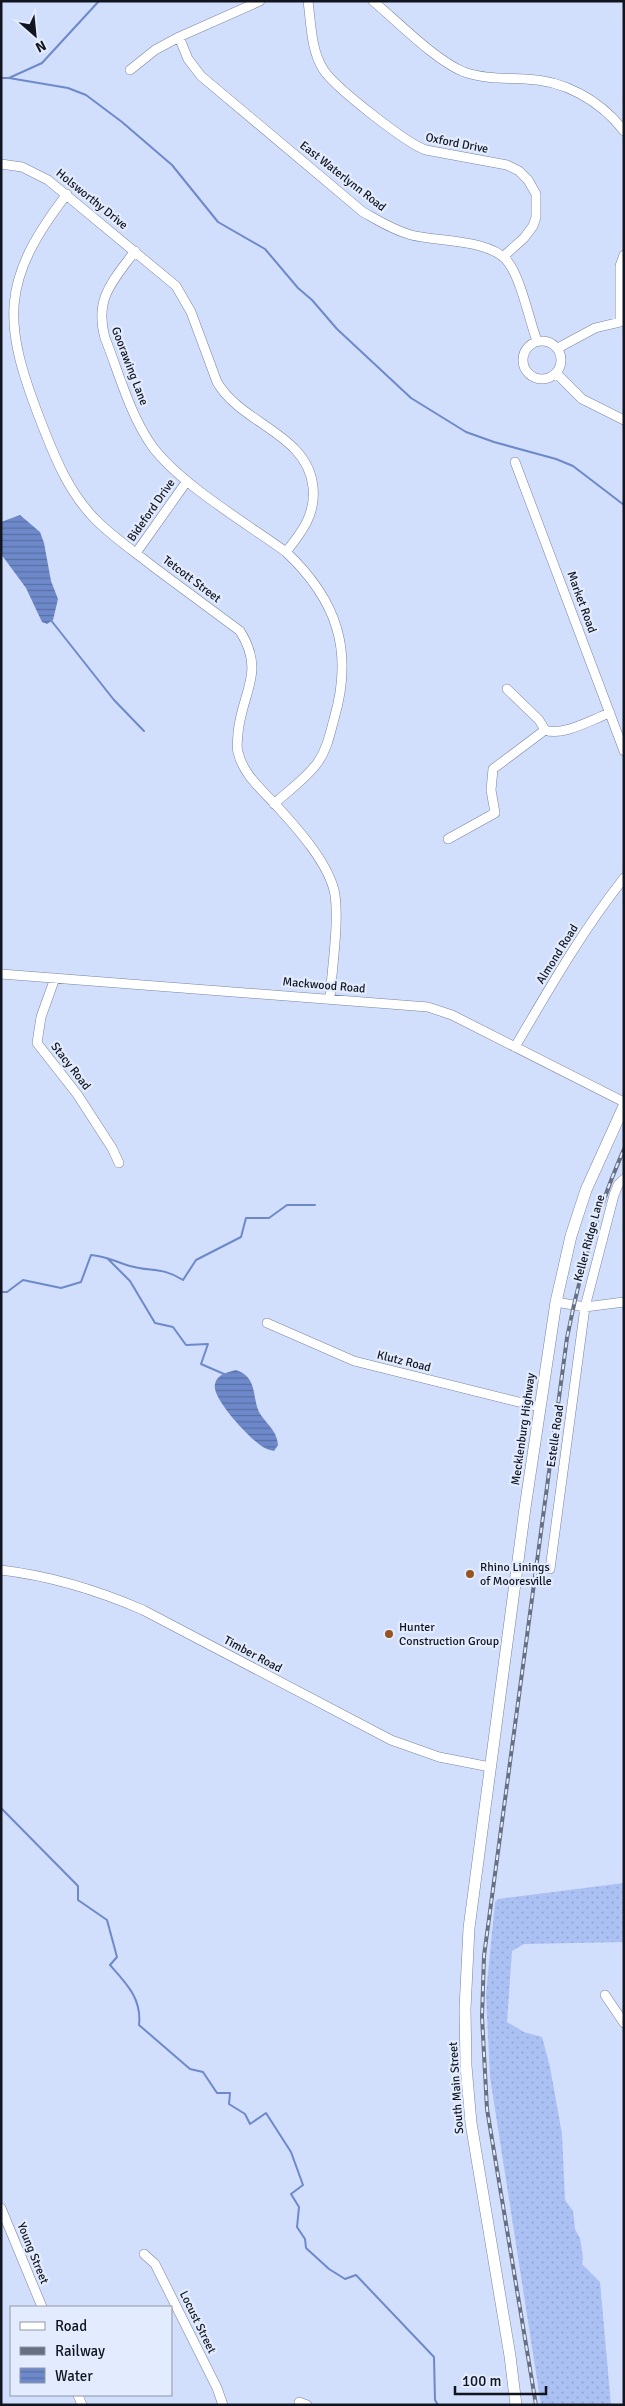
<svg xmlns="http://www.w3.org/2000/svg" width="625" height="2406" font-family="Signika,sans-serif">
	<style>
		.grass { fill: url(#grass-dots) }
		.water { fill: url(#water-rules) }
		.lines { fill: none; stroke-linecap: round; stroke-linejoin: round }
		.stream { stroke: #6e89ca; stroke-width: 2 }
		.minor-casing { stroke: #78849f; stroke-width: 10 }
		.major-casing { stroke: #78849f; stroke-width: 12 }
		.minor { stroke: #fff; stroke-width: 9 }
		.major { stroke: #fff; stroke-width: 11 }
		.rail-casing { stroke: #677083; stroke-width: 4 }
		.rail { stroke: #e3ecfe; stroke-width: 2; stroke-dasharray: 5.5; stroke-linecap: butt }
		.poi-dot { fill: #965520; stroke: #e3ecfe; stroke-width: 2 }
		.labels { text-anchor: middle; stroke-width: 4.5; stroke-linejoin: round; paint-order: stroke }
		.street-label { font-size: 12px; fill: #111520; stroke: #e3ecfe }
		.poi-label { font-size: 12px; fill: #111520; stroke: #e3ecfe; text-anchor: start }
	</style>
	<defs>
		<pattern id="grass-dots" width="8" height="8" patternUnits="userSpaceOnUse" patternTransform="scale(1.25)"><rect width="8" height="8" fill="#abc1f4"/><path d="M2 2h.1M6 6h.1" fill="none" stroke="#92a5d1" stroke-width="1.8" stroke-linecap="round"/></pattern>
		<pattern id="water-rules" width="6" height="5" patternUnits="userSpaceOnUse" patternTransform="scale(1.25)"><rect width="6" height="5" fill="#6e89ca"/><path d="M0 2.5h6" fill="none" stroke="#596fa4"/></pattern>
	</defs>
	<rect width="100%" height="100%" fill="#d1dffd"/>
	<!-- grass -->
	<path class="grass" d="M624,1883V1942L524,1944L512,1951L507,2022L524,2032L542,2037L550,2067L562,2134L565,2200L573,2211L575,2229L580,2238L583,2258L582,2264L600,2282L611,2405H541L490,2077L486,1994L495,1902L498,1899Z"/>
	<!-- water -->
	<path class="water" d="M20,515L40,532L44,543L51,581L58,599L53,620L47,624L42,622L26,588L1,554V522Z
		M236,1370C258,1377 252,1398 259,1412C266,1424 277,1430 278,1445L274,1451C270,1450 266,1449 263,1447C251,1440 211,1398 215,1384C217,1374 228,1372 236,1370Z"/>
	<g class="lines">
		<!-- stream -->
		<path class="stream" d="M1,78H9L68,88L86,95L122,122L172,165L218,222L265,249L298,288L312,300L337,329L411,398L466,432L494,442L556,459L573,466L624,505
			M9,78L42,63L99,1
			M50,619L114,700L144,731
			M107,1258L130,1281L155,1323L173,1327L186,1345L208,1344L201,1364L224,1374
			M1,1292H7L23,1280L61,1288L81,1282L91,1255C106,1256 116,1262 130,1266C151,1272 163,1267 183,1280L196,1260L241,1237L246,1218H269L287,1205H315
			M1,1808L78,1886V1900L107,1920L117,1957L110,1965C127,1984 142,1999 139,2025L190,2069L203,2072L217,2093H230L229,2104L245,2114L250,2124L266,2113L291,2152L303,2185L291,2194L299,2207L297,2227L305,2239L306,2248L329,2269L345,2279L356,2275L434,2357L435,2400L438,2405"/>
		<defs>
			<path id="minor" d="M308,1C311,23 311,50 323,69C333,86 407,144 426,150L507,165L519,171L528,180L536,194V217L533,226L524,238L504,256
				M373,1C398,22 435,60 464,72C484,79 504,78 525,79C564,80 600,100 624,131
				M179,37L188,59L201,76L363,212C379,221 393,230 411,235C438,242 491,239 508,262C521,279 529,319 537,341
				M130,70L155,50L179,37L260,1
				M1,164L22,167L48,180L176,286L191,312L217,382C241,424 308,434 313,487C316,514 302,532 286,552C246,523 180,484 152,446C130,415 119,373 105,338C94,298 113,281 135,251
				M67,194C0,281 2,322 41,422C55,458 69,493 96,520C114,538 135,552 155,568C183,589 212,610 240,631C266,673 242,691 238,733C238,739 236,746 238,752C243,774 260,788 275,804C296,827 330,864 335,895C339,924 332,968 330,998
				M620,321V266L624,255
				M523 360a19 19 0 1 1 38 0a19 19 0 1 1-38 0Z
				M558,348L595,328L624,321
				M556,373L582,399L624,420
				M515,462L624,751
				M136,553L187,481
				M507,689L539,720L545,730
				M274,804C289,790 307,778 318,762C327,749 330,734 334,719C354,651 337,600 286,552
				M448,839L495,813L491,790L493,769L545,730C563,737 592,719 610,713
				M1,974L428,1007L452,1015L624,1102
				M55,978L41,1017L37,1043L77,1094L112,1148L119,1163
				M515,1047C549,989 582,931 624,878
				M556,1302L585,1307L624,1302
				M267,1323L354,1361L539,1407
				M550,1569L585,1307L614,1195L618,1185L624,1179
				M1,1570C51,1576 97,1590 143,1610L391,1740L439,1757L490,1767
				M605,1995L624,2023
				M1,2208L42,2307
				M144,2254L155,2264L217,2388L223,2405
				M78,2395L82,2405
				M299,2402L307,2405"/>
			<path id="major" d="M516,2405L510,2356L471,2123L466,2066L465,2009L469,1928L525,1508L556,1302L571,1236L586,1190L624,1106"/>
		</defs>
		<!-- minor casing -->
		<use href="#minor" class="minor-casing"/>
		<!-- major casing -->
		<use href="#major" class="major-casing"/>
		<!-- minor -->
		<use href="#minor" class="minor"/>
		<!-- major -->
		<use href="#major" class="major"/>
		<defs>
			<path id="rail" d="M536,2405L487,2109L482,2017L484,1956L567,1338C580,1272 597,1210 624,1149"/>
		</defs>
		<!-- rail casing -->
		<use href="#rail" class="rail-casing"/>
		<!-- rail -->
		<use href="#rail" class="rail"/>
	</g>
	<!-- markers -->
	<g class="poi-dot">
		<circle cx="470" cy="1574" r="5"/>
		<circle cx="389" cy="1634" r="5"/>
	</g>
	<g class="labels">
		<!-- street labels -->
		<g class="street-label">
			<text transform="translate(457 143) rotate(11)" y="4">Oxford Drive</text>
			<text transform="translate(343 176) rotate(38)" y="4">East Waterlynn Road</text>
			<text transform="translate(92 199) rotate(39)" y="4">Holsworthy Drive</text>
			<text transform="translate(130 366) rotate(69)" y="4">Goorawing Lane</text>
			<text transform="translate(151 510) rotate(-55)" y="4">Bideford Drive</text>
			<text transform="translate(192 579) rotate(37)" y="4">Tetcott Street</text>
			<text transform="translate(582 602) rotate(70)" y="4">Market Road</text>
			<text transform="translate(557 954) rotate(-58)" y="4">Almond Road</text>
			<text transform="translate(324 985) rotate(5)" y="4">Mackwood Road</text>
			<text transform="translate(71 1066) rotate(52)" y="4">Stacy Road</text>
			<text transform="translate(589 1238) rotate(-75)" y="4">Keller Ridge Lane</text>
			<text transform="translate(404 1361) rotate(14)" y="4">Klutz Road</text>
			<text transform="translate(523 1429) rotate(-82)" y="4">Mecklenburg Highway</text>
			<text transform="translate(555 1436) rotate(-82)" y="4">Estelle Road</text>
			<text transform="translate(253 1654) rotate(28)" y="4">Timber Road</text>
			<text transform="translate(456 2088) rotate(-94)" y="4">South Main Street</text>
			<text transform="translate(33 2253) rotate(68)" y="4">Young Street</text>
			<text transform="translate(198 2322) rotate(64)" y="4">Locust Street</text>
		</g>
		<!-- poi labels -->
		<g class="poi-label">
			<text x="480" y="1571">Rhino Linings<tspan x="480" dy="14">of Mooresville</tspan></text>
			<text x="399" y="1631">Hunter<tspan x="399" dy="14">Construction Group</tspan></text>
		</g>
	</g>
	<!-- border -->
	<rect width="625" height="2406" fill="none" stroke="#111520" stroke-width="5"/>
	<!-- legend -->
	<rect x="10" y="2306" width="162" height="90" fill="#e3ecfe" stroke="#8f96a5"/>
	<rect x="20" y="2322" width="25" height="8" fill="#ffffff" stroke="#8f96a5"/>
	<text x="55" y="2331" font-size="15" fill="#111520">Road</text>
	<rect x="20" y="2347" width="25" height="8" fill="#677083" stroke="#8f96a5"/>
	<text x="55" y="2356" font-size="15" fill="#111520">Railway</text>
	<rect x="20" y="2368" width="25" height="15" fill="url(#water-rules)" stroke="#8f96a5"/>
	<text x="55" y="2381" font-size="15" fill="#111520">Water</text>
	<!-- north arrow -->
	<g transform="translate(35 35) rotate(153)" stroke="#e3ecfe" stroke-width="4" paint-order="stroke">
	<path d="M0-4L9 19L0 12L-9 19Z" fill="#111520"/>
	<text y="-8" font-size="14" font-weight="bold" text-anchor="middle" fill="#111520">N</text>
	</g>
	<!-- scale -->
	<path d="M455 2386v8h91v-8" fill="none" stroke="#111520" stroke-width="2.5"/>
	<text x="462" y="2386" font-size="15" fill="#111520" stroke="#e3ecfe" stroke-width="4" paint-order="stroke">100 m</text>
</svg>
